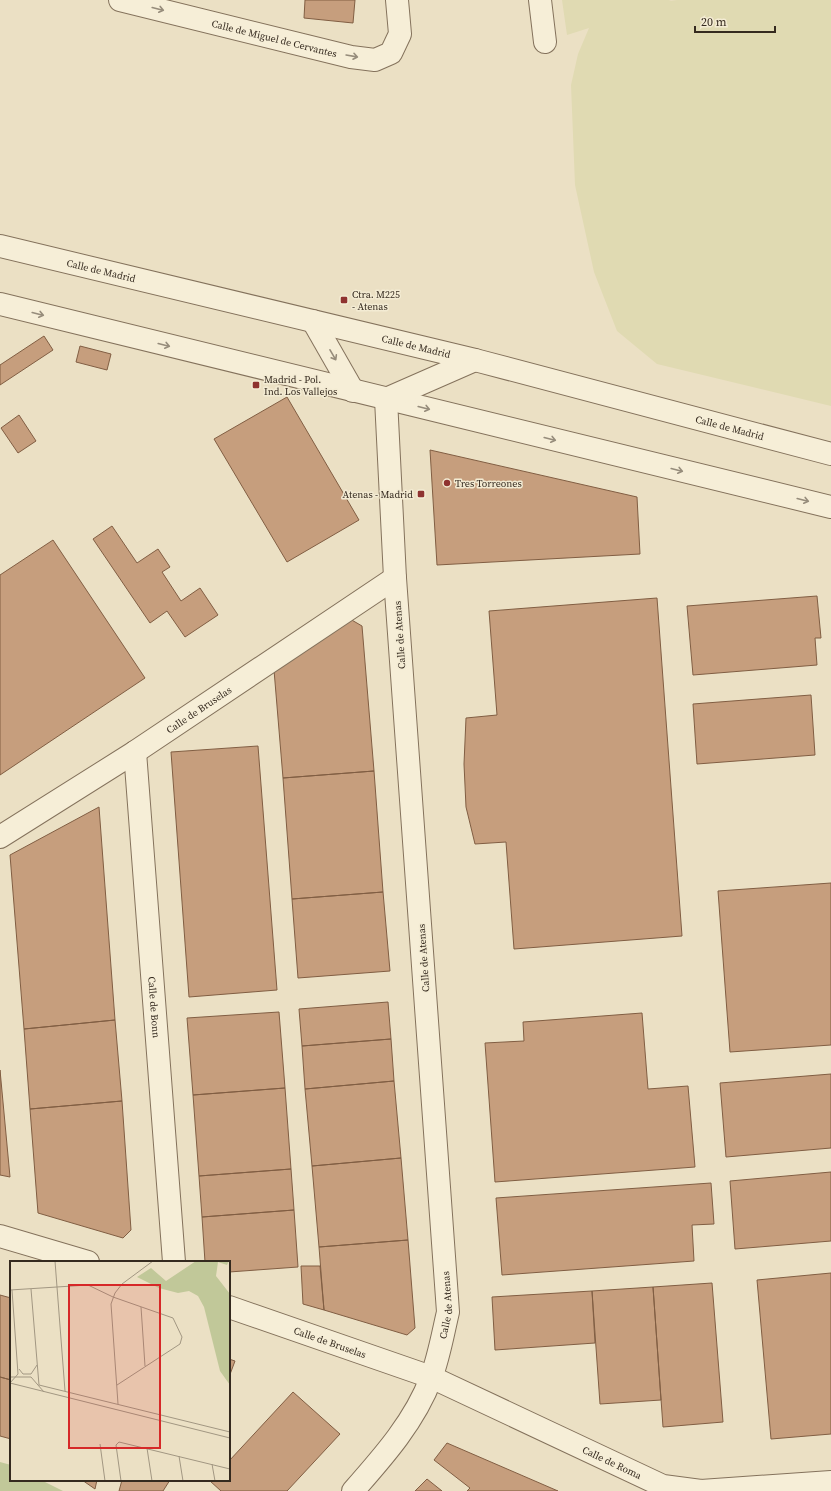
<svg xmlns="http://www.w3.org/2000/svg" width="831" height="1491" font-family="'Source Serif 4',serif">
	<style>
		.farmland { fill: #e0dab2 }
		.green { fill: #c1c899 }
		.building { fill: #c69e7d; stroke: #815e43 }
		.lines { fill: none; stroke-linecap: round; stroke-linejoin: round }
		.minor-casing { stroke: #84725c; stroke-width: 24 }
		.minor { stroke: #f6eed7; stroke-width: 22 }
		.oneway { stroke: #968c7b }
		.poi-dot { fill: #8f3330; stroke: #f3ebd3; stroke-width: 1.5 }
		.labels { text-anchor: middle; stroke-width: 3; stroke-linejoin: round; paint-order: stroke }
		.street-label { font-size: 10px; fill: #352a1f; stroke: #f3ebd3 }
		.poi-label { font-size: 10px; fill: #352a1f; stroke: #f3ebd3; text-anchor: start }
		.inset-road { fill: none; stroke: #a29782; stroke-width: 1 }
		.view { fill: #d62828; fill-opacity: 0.15; stroke: #d62828; stroke-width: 2 }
		.inset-edge { fill: none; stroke: #352a1f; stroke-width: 2 }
	</style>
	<rect width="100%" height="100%" fill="#ebe0c4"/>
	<!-- farmland -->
	<path class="farmland" d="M562,0H671L669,1L677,0H831V406L657,364L617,331L594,272L575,185L571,85L578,54L589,28L567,35Z"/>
	<!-- green -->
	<path class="green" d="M0,1462L11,1465V1480H41L63,1491H0Z"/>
	<!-- building -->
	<path class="building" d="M305,0H355L353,23L304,18Z
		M44,336L53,350L0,385V365Z
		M80,346L111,354L107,370L76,362Z
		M287,397L359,520L287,562L214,439Z
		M19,415L36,441L18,453L1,428Z
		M430,450L637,497L640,554L437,565Z
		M112,526L137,563L158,549L170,567L162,572L181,601L200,588L218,615L185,637L167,611L150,623L93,539Z
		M53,540L145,678L0,775V575Z
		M817,596L821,638H815L817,665L693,675L687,606Z
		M657,598L682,936L514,949L506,842L475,844L466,807L464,764L466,718L497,715L489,611Z
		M350,619L362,626L374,771L283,778L274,670Z
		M811,695L815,755L697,764L693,704Z
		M258,746L277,990L189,997L171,752Z
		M374,771L383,892L292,899L283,778Z
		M99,807L115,1020L24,1029L10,855Z
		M831,883V1045L730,1052L718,891Z
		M383,892L390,971L298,978L292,899Z
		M388,1002L391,1039L302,1046L299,1009Z
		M279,1012L285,1088L193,1095L187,1018Z
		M642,1013L648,1089L688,1086L695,1167L495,1182L485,1043L524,1041L523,1022Z
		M115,1020L122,1101L30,1109L24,1029Z
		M391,1039L394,1081L305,1089L302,1046Z
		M0,1070L10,1177L0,1175Z
		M831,1074V1148L726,1157L720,1083Z
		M394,1081L401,1158L312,1166L305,1089Z
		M285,1088L291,1169L199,1176L193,1095Z
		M122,1101L131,1230L123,1238L38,1213L30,1109Z
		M401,1158L408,1240L319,1247L312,1166Z
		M291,1169L294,1210L202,1217L199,1176Z
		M831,1172V1241L735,1249L730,1181Z
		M711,1183L714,1224L692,1225L694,1261L502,1275L496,1198Z
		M294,1210L298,1267L229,1272V1262H205L202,1217Z
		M408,1240L415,1328L407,1335L324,1310L319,1247Z
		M301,1266H320L324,1310L303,1304Z
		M831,1273V1434L771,1439L757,1280Z
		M712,1283L723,1422L663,1427L653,1287Z
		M653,1287L661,1400L600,1404L592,1291Z
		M592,1291L595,1343L495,1350L492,1297Z
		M0,1295L11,1298V1380L0,1377Z
		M229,1359L235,1361L229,1377Z
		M0,1377L11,1380V1439L0,1436Z
		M293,1392L340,1434L287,1491H221L210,1481L211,1480H229V1461Z
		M447,1443L558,1491H467L470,1488L434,1460Z
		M427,1479L442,1491H415Z
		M82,1480H97L95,1489Z
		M122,1480H170L163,1491H119Z"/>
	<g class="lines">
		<defs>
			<g id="minor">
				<path id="s1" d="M120,0L351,57L375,60L391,53L400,34L397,0"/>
				<path d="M540,0L545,42"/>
				<path id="s2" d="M0,246L475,360L831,454"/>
				<path d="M0,304L831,507"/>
				<path d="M313,321L353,391"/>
				<path d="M386,399L475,360"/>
				<path id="s3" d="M135,752L174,1262"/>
				<path id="s4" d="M0,837L135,752L395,578"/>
				<path d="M0,1236L88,1262"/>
				<path id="s5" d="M229,1307L431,1377L663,1486L701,1491L831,1482"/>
				<path id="s6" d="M353,1491C383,1457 415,1421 431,1378C439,1357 443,1333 448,1312L395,578L386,399"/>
			</g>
		</defs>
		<!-- minor casing -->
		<use href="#minor" class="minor-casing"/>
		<!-- minor -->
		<use href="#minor" class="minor"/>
	</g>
	<!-- one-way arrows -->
	<defs><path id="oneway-shaft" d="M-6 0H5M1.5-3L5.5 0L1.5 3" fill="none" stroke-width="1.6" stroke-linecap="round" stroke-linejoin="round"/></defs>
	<g class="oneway">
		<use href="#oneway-shaft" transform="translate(158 9) rotate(14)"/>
		<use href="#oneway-shaft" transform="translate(352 56) rotate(10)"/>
		<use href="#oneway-shaft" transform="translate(38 314) rotate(14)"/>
		<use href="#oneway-shaft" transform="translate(164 345) rotate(14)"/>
		<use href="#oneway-shaft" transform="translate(333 355) rotate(60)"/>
		<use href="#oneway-shaft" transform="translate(424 408) rotate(14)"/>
		<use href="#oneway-shaft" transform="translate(550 439) rotate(14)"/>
		<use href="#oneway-shaft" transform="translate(677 470) rotate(14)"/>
		<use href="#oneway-shaft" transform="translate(803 500) rotate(14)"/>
	</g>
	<!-- markers -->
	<g class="poi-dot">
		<rect x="340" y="296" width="8" height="8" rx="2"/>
		<rect x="252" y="381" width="8" height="8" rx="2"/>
		<circle cx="447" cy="483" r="4"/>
		<rect x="417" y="490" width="8" height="8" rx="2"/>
	</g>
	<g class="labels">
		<!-- street labels -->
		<g class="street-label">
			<text dy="4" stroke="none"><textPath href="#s1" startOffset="159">Calle de Miguel de Cervantes</textPath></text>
			<text dy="4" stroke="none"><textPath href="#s2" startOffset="104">Calle de Madrid</textPath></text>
			<text dy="4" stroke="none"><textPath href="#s2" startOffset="428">Calle de Madrid</textPath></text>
			<text dy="4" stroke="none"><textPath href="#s2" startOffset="752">Calle de Madrid</textPath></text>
			<text transform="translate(399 635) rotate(-94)" y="4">Calle de Atenas</text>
			<text dy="4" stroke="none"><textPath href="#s4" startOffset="236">Calle de Bruselas</textPath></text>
			<text transform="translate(423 958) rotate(-94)" y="4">Calle de Atenas</text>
			<text dy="4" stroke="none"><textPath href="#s3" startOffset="256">Calle de Bonn</textPath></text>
			<text dy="4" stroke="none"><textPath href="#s6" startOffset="213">Calle de Atenas</textPath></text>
			<text dy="4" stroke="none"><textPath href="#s5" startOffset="107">Calle de Bruselas</textPath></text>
			<text dy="4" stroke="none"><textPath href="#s5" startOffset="414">Calle de Roma</textPath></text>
		</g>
		<!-- poi labels -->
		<g class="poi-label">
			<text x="352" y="298">Ctra. M225<tspan x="352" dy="12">- Atenas</tspan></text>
			<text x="264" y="383">Madrid - Pol.<tspan x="264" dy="12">Ind. Los Vallejos</tspan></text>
			<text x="455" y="487">Tres Torreones</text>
			<text x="413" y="498" text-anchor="end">Atenas - Madrid</text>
		</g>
	</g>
	<!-- overview -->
	<g transform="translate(10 1261)">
		<rect width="220" height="220" fill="#ebe0c4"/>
		<path d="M186,0H219L217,4L208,1L206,15L220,33V124L210,110L194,46L188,35L179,30L168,32L149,27L127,16L141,7L156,20Z" fill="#c1c899"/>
		<path class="inset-road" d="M45,0L55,130M21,28L29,124M0,29L78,24L103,36L163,57L172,76L170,83L107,124M131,46L135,105M9,108L13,113H21L27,104M0,116H21L34,131M0,122L220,177M0,122L8,113L2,29M29,124L220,171M108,143L101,43L105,32L112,23L143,0M90,183L95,220M137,187L142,220M169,195L173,220M202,203L205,220M111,220L106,184L109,181L220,208"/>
		<path class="view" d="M59,24H150V187H59Z"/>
		<rect width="220" height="220" class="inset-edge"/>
	</g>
	<!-- scale -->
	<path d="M695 26v6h80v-6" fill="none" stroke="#352a1f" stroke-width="2"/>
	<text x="701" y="26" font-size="12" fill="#352a1f" stroke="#f3ebd3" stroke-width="3" paint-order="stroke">20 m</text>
</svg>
